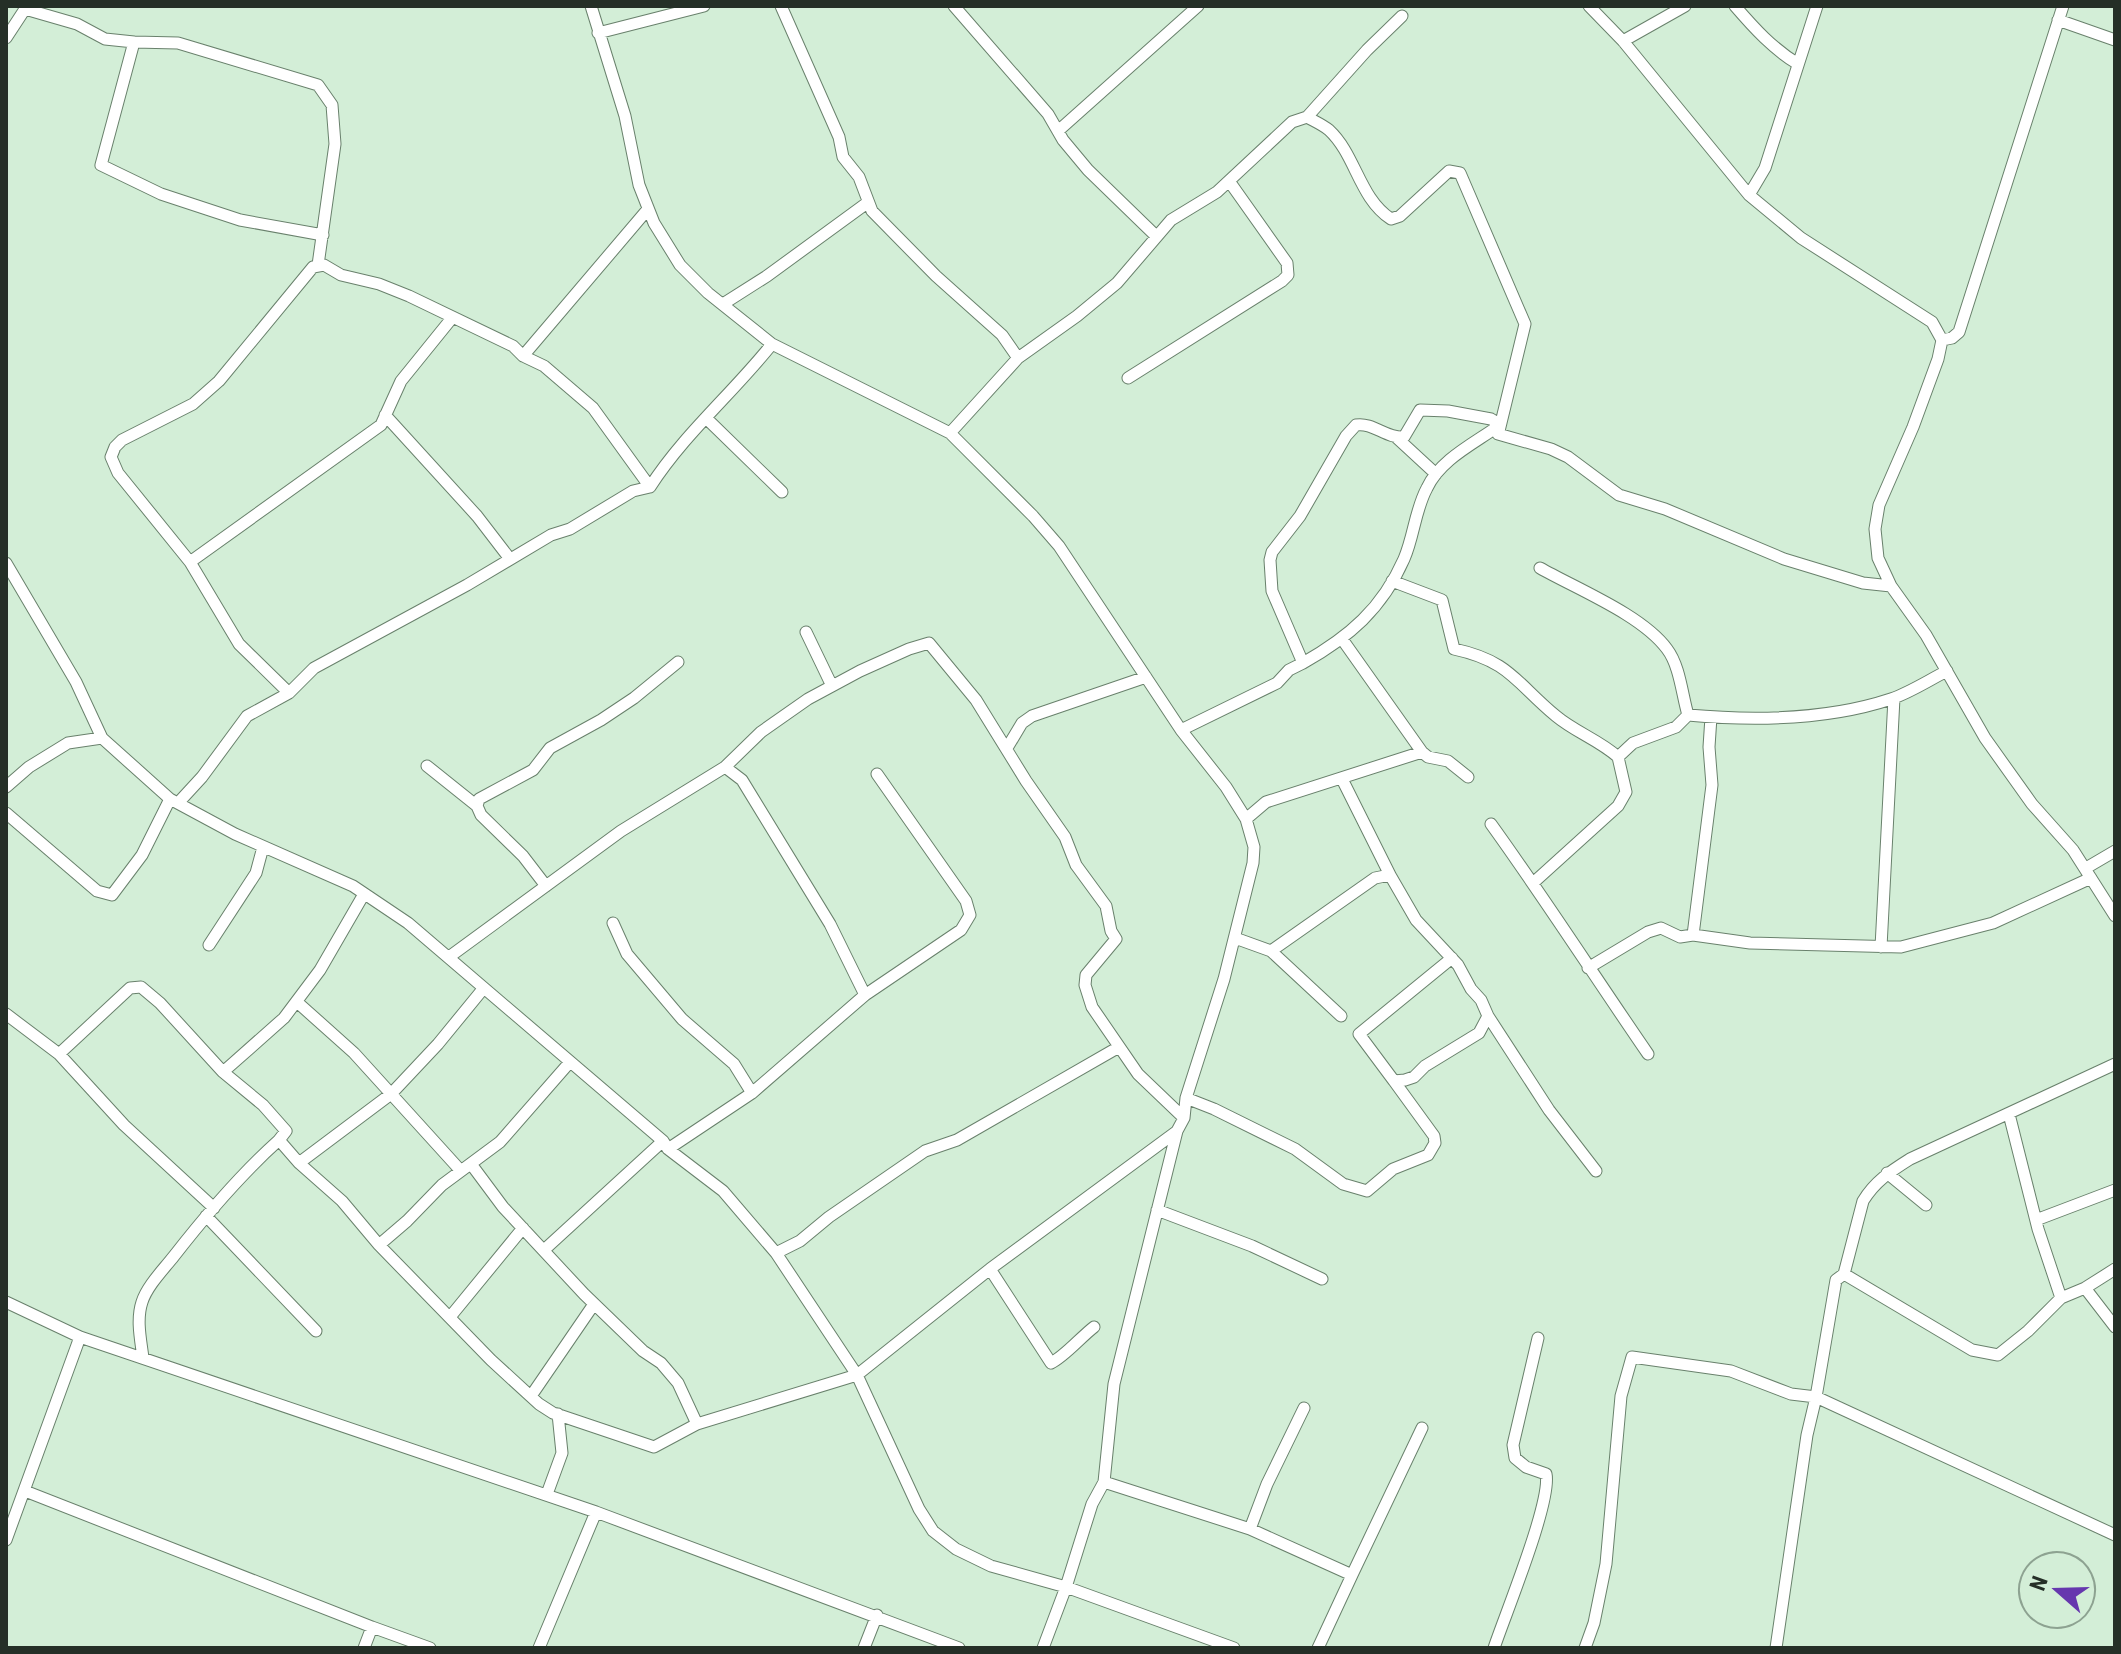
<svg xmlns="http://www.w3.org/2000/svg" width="2121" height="1654" font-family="'Roboto Condensed',sans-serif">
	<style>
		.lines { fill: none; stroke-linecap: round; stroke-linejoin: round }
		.minor-casing { stroke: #69816c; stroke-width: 13 }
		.minor { stroke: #fff; stroke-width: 11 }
	</style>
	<rect width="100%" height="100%" fill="#d3eed7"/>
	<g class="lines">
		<defs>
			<path id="minor" d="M591,6L625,116L639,185L654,223L680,265L708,293L772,344L950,433L1033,516L1059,546L1181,730L1226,787L1246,819L1254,847L1253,863L1224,979L1186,1098L1184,1118L1177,1131L1114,1384L1104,1482L1092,1504L1066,1587L1043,1648
				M781,6L839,137L843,157L859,177L872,211L936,276L1002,335L1018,358
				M954,6L1048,114L1063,140L1088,170L1156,236
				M1589,6L1623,41L1749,195L1801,238L1932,322L1942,340L1938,359L1913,427L1879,505L1875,529L1878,558L1891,586L1926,635L1985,738L2032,804L2073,850L2115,916
				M1735,6C1754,28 1773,49 1798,64
				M2058,20L2115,40
				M598,33L704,6
				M6,38L25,9L77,24L105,39L134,42
				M1623,41L1685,6
				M1307,117L1367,50L1402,16
				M1058,131L1198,6
				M1749,195L1765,168L1817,6
				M318,265L335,144L332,105L318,85L178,43L134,42L101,165L161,194L240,220L323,235
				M723,304L767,276L867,203
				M1942,340L1952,338L1959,332L2063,6
				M523,356L648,209
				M1128,378L1282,281L1288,275L1287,263L1229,181
				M385,415L477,516L510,559
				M706,418L782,492
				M950,433L1018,358L1077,316L1117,283L1171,220L1217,192L1292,122L1307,117C1314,121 1323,125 1329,130C1356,155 1359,198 1391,219L1400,216L1449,171L1460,173L1525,324L1499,431
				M1397,438L1436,474
				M190,562L381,425L401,381L452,318
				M6,563L76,682L102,738L170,799L235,834L353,886L408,923L663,1141L668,1149L723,1191L776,1253L857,1375L919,1509L933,1531L956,1549L991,1566L1066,1587L1234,1648
				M1540,568C1577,589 1642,615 1667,649C1680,666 1682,695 1688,715
				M1392,581L1442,600L1454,649C1510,661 1516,683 1556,716C1575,732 1599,740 1618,757L1633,743L1676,727L1688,715C1755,721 1828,720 1891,699C1911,692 1929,680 1947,671
				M806,632L832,686
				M1342,639L1422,752
				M1303,663C1349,637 1382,609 1404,559C1414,536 1415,510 1427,488C1440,460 1473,444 1497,427
				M289,693L239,644L190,562L118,473L111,457L115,447L122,440L193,404L219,381L313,267L324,265L341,275L379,284L409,296L513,346L523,356L544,366L593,408L650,487
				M1711,717L1709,747L1712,785L1693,935L1750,943L1901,947L1993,923L2091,878
				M1181,730L1277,683L1289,670L1303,663L1272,591L1270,560L1272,552L1300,516L1346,436L1356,425C1373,422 1387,439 1404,437L1420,410L1448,411L1491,419L1496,422L1498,434L1551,449L1568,457L1619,495L1665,509L1784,559L1863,583L1891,586
				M1007,748L1022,723L1032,716L1146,677
				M427,766L477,806
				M725,767L742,780L830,924L865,995
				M1342,779L1390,875
				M6,787L29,767L68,743L102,738
				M179,802L202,777L247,716L289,693L314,668L467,585L551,535L570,529L633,491L650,487C684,434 733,393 772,344
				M6,813L97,891L112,895L142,855L170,799
				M1246,819L1266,802L1422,752L1428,757L1448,761L1468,777
				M1491,824C1545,899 1595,977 1648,1054
				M2086,868L2115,851
				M1533,883L1618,806L1626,792L1618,757
				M546,886L523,856L481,815L477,806L479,799L533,770L550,748L601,720L634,698L678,662
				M613,923L627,954L682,1019L734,1064L752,1093
				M209,945L256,873L263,847
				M1881,947L1894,698
				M1271,951L1341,1016
				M449,957L621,831L725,767L761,732L808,699L860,671L909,649L929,643L976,700L1026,781L1065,837L1076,865L1106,906L1111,931L1116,939L1086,975L1085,985L1092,1007L1138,1074L1184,1118
				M1588,968L1648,932L1661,928L1680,937L1693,935
				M297,1002L354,1053L461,1171
				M6,1014L59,1054L124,1125L214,1208
				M1488,1016L1549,1110L1596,1171
				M59,1054L130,988L141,987L160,1003L223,1072L263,1105L286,1131L279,1140
				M223,1072L284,1018L320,970L364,894
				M1394,1081L1359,1034L1452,958
				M1186,1098L1214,1109L1295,1149L1343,1184L1367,1191L1393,1169L1428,1155L1435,1143L1434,1136L1394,1081L1405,1080L1414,1077L1425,1066L1479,1033L1488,1016L1481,1000L1471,989L1458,965L1416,920L1390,875L1375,878L1271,951L1235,938
				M2009,1114L2038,1229L2061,1298
				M668,1149L752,1093L865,995L961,930L970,915L966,901L877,774
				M299,1163L391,1094L438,1044L483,989
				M471,1164L503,1207L584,1294L643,1351L661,1363L678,1383L697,1424
				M1887,1173L1926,1205
				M1157,1210L1252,1246L1322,1279
				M206,1216L316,1331
				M2036,1220L2115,1190
				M379,1245L407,1221L442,1185L500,1142L570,1062
				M544,1250L663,1141
				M776,1253L800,1241L829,1217L925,1151L957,1140L1119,1047
				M990,1269L1051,1363C1064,1357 1081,1337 1094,1327
				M1844,1274L1863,1201C1875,1181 1891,1171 1910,1159L2115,1064
				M2085,1288L2115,1327
				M6,1302L80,1337L596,1512L959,1648
				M450,1317L523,1228
				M143,1358C141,1341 136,1320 142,1302C147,1286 163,1270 174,1256C206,1215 240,1175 279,1140L299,1163L342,1201L379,1245L491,1360L539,1404L553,1413L654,1447L697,1424L857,1375L990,1269L1176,1132
				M531,1396L594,1304
				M1104,1482L1250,1529L1352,1575L1318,1648
				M25,1491L372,1627L364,1648
				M547,1494L562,1453L558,1414
				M1250,1529L1267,1484L1304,1408
				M6,1540L80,1337
				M1352,1575L1422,1428
				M372,1627L430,1648
				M539,1648L596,1512
				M864,1648L877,1615
				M1494,1648C1505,1615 1552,1501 1546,1474L1526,1467L1515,1458L1513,1445L1538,1338
				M1585,1648L1594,1623L1606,1564L1621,1396L1632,1357L1731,1371L1791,1394L1816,1397L2115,1535
				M1776,1648L1807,1435L1816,1397L1836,1280L1844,1274L1972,1350L1998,1355L2028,1331L2061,1298L2085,1288L2115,1269"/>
		</defs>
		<!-- minor casing -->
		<use href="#minor" class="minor-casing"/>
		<!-- minor -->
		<use href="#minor" class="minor"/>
	</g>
	<!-- border -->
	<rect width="2121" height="1654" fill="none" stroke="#252f27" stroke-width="16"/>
	<!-- north arrow -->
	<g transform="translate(2057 1590) rotate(290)"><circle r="38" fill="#d3eed7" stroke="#8da291" stroke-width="2"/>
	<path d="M0-6L14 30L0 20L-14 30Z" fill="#6637ae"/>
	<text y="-12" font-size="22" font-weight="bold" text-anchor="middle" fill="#252f27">N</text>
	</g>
</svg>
